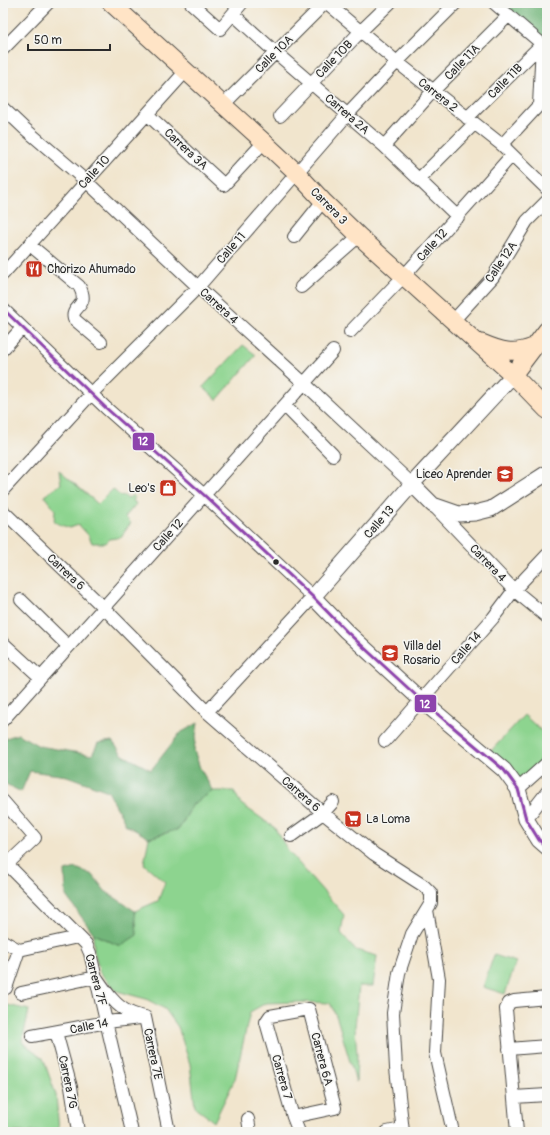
<svg xmlns="http://www.w3.org/2000/svg" width="550" height="1135" font-family="Pangolin,sans-serif">
	<style>
		.green { fill: #8dd48f; stroke: #5c805d }
		.forest { fill: #72b67a; stroke: #4e7052 }
		.lines { fill: none; stroke-linecap: round; stroke-linejoin: round }
		.minor-casing { stroke: #494743; stroke-width: 14 }
		.tertiary-casing { stroke: #494743; stroke-width: 17 }
		.secondary-casing { stroke: #494743; stroke-width: 19 }
		.minor { stroke: #fff; stroke-width: 12 }
		.tertiary { stroke: #fff; stroke-width: 15 }
		.secondary { stroke: #ffe4c6; stroke-width: 17 }
		.bus-1-casing { stroke: #f6f6f2; stroke-width: 6 }
		.bus-1 { stroke: #8e44ad; stroke-width: 3 }
		.bus-dot { fill: #2b2b2b; stroke: #f6f6f2; stroke-width: 1.5 }
		.labels { text-anchor: middle; stroke-width: 3; stroke-linejoin: round; paint-order: stroke }
		.street-label { font-size: 12px; fill: #2b2b2b; stroke: #f6f6f2 }
		.poi-label { font-size: 12px; fill: #2b2b2b; stroke: #f6f6f2; text-anchor: start }
		.line-badge { stroke: #f6f6f2; stroke-width: 1.5 }
		.badge-label { font-size: 11px; text-anchor: middle; font-weight: bold; fill: #fff }
	</style>
	<rect width="100%" height="100%" fill="#f6f6f2"/>
	<filter id="ink" filterUnits="userSpaceOnUse"><feTurbulence type="fractalNoise" baseFrequency=".025" numOctaves="2"/><feDisplacementMap in="SourceGraphic" scale="8" xChannelSelector="R" yChannelSelector="G"/><feConvolveMatrix kernelMatrix="1 2 1 2 8 2 1 2 1" color-interpolation-filters="sRGB"/></filter>
	<filter id="wash" filterUnits="userSpaceOnUse"><feTurbulence type="fractalNoise" baseFrequency=".012" numOctaves="4" result="noise"/><feDisplacementMap in="SourceGraphic" scale="16" xChannelSelector="R" yChannelSelector="G"/><feGaussianBlur stdDeviation="0.9" result="paint"/><feColorMatrix in="noise" values="0 0 0 0 0 0 0 0 0 0 0 0 0 0 0 0 0 1.4 0 .05"/><feComposite in="paint" operator="in"/></filter>
	<g filter="url(#wash)">
		<rect width="100%" height="100%" fill="#f1e5cd"/>
		<!-- green -->
		<path class="green" d="M243,345L256,355L217,400L203,387Z
			M59,471L82,490L98,504L113,489L121,497L123,495L128,499L132,495L135,498L133,500L136,504L125,517L131,523L125,530L122,537L110,539L106,543H92L89,536L79,525L69,528L54,522L55,510L44,496L61,484Z
			M524,715L547,736V755L522,781L490,752Z
			M213,791H234L241,804L274,827L289,852L344,915L341,933L356,950L377,956L373,986H359L355,1027L357,1055L356,1082L337,1018L330,1003L300,1002L266,1003L250,1012L235,1079L214,1122L195,1107L190,1064L178,1027L165,1009L146,999L117,991L100,973L94,951L93,934L120,946L137,935L135,911L158,901L165,882L144,864L149,838L179,829L193,804Z
			M494,955L516,962L505,994L483,987Z
			M3,1004L29,1010L22,1042L43,1058L56,1095L59,1132H3Z"/>
		<!-- forest -->
		<path class="forest" d="M499,3H547V45Z
			M198,723L194,750L200,768L213,791L193,804L179,829L149,838L126,825L108,791L67,776L30,771L21,792L4,783L3,780V739L18,734L39,746L92,755L98,743L112,741L123,755L151,770L180,733Z
			M76,868L93,875L105,891L135,911L137,935L120,946L94,934L66,896L65,871Z"/>
	</g>
	<g filter="url(#ink)">
		<g class="lines">
			<defs>
				<path id="minor" d="M191,3L220,29L242,3
					M327,3L397,62L502,145L547,189
					M494,3L542,44L539,105L502,145
					M233,14L275,52L384,146L458,217
					M3,49L48,3
					M223,105L325,3
					M3,108L24,128L86,181L198,287L305,384L412,484
					M147,114L224,185L264,142
					M280,116L361,31L390,3
					M467,118L542,44
					M384,146L433,91L509,15
					M419,179L474,124
					M294,237L323,201
					M30,245L79,286C91,307 70,306 74,319L101,342
					M3,274L185,72
					M301,287L359,236
					M3,309L106,408L204,495L313,597L207,712
					M453,321L493,277L527,221L547,201
					M350,332L403,277L512,155
					M3,349L22,328
					M285,406L333,455
					M3,490L91,394L198,287L347,115L397,62L456,3
					M433,505L514,590L547,617
					M3,511L103,607L207,712L323,813L374,854L424,886L431,893V903L412,934L399,973L393,1013L396,1068L403,1132
					M21,600L68,646
					M3,643L40,677
					M3,720L333,351
					M385,741L493,618L514,590L547,555
					M518,789L547,763
					M3,801L35,838L3,868
					M526,819L547,792
					M291,836L323,813L333,802
					M3,860L86,944L90,953L132,1132
					M427,910L439,979L435,1053L453,1132
					M3,941L19,950
					M6,988L19,950L78,937
					M21,993L96,977C105,990 115,1006 129,1012C134,1015 140,1016 145,1017L169,1132
					M56,1032L71,1087L78,1132
					M32,1036L107,1022L140,1018
					M509,1049L547,1046
					M514,1097L547,1095
					M293,1117L335,1108L309,1009L270,1016L266,1022L293,1117L299,1132
					M248,1119L250,1132
					M387,1132L402,1129
					M517,1132L506,1009L509,1003L514,1001L547,998"/>
				<path id="tertiary" d="M513,375L412,484L313,597L346,631L421,700L504,770L518,789L526,819L539,840L547,847
					M412,484L433,505L459,514L475,513L491,509L547,473"/>
				<path id="secondary" d="M111,3L264,142L297,173L323,201L359,236L513,375L547,410
					M482,343C501,351 513,355 533,347
					M513,375L547,330"/>
			</defs>
			<!-- minor casing -->
			<use href="#minor" class="minor-casing"/>
			<!-- tertiary casing -->
			<use href="#tertiary" class="tertiary-casing"/>
			<!-- secondary casing -->
			<use href="#secondary" class="secondary-casing"/>
			<!-- minor -->
			<use href="#minor" class="minor"/>
			<!-- tertiary -->
			<use href="#tertiary" class="tertiary"/>
			<!-- secondary -->
			<use href="#secondary" class="secondary"/>
			<defs>
				<path id="bus-1" d="M3,309L106,408L204,495L313,597L346,631L421,700L504,770L518,789L526,819L539,840L547,847"/>
			</defs>
			<!-- bus-1 casing -->
			<use href="#bus-1" class="bus-1-casing"/>
			<!-- bus-1 -->
			<use href="#bus-1" class="bus-1"/>
		</g>
	</g>
	<!-- icons -->
	<defs>
		<symbol id="restaurant-square" viewBox="-11 -11 22 22"><rect x="-9" y="-9" width="18" height="18" rx="4" fill="#c8321e" stroke="#f6f6f2"/><path d="M-5-6h1v4h1v-4h1v4h1v-4h1v5L-1.5 .5V6h-2V.5L-5-1ZM5-6V6H3V1.5H1.5Q1.5-4 5-6Z" fill="#fff"/></symbol>
		<symbol id="school-square" viewBox="-11 -11 22 22"><rect x="-9" y="-9" width="18" height="18" rx="4" fill="#c8321e" stroke="#f6f6f2"/><path d="M0-5L7-2L0 1L-7-2ZM-4 1L0 2.5L4 1V4Q0 6-4 4Z" fill="#fff"/></symbol>
		<symbol id="shop-square" viewBox="-11 -11 22 22"><rect x="-9" y="-9" width="18" height="18" rx="4" fill="#c8321e" stroke="#f6f6f2"/><path d="M-5-2.5h2.3a2.7 3.5 0 0 1 5.4 0H5L5.5 6h-11ZM-1.5-2.5h3a1.5 2.3 0 0 0-3 0Z" fill="#fff"/></symbol>
		<symbol id="supermarket-square" viewBox="-11 -11 22 22"><rect x="-9" y="-9" width="18" height="18" rx="4" fill="#c8321e" stroke="#f6f6f2"/><path d="M-6-5.5h2.5l.6 2H6L4.5 2H-2.5L-4.4-4H-6ZM-1.5 3.2a1.3 1.3 0 1 0 .1 0ZM3 3.2a1.3 1.3 0 1 0 .1 0Z" fill="#fff"/></symbol>
	</defs>
	<g fill-rule="evenodd">
		<use href="#restaurant-square" x="24" y="259" width="20" height="20"/>
		<use href="#school-square" x="495" y="464" width="20" height="20"/>
		<use href="#shop-square" x="158" y="478" width="20" height="20"/>
		<use href="#school-square" x="380" y="643" width="20" height="20"/>
		<use href="#supermarket-square" x="343" y="809" width="20" height="20"/>
	</g>
	<!-- markers -->
	<circle class="bus-dot" cx="276" cy="562" r="3.5"/>
	<g class="labels">
		<!-- street labels -->
		<g class="street-label">
			<text transform="translate(274 54) rotate(-45)" y="4">Calle 10A</text>
			<text transform="translate(334 59) rotate(-46)" y="4">Calle 10B</text>
			<text transform="translate(462 62) rotate(-46)" y="4">Calle 11A</text>
			<text transform="translate(505 81) rotate(-45)" y="4">Calle 11B</text>
			<text transform="translate(438 95) rotate(38)" y="4">Carrera 2</text>
			<text transform="translate(347 114) rotate(41)" y="4">Carrera 2A</text>
			<text transform="translate(186 149) rotate(43)" y="4">Carrera 3A</text>
			<text transform="translate(94 172) rotate(-48)" y="4">Calle 10</text>
			<text transform="translate(329 206) rotate(45)" y="4">Carrera 3</text>
			<text transform="translate(432 245) rotate(-48)" y="4">Calle 12</text>
			<text transform="translate(231 248) rotate(-49)" y="4">Calle 11</text>
			<text transform="translate(501 262) rotate(-56)" y="4">Calle 12A</text>
			<text transform="translate(219 306) rotate(42)" y="4">Carrera 4</text>
			<text transform="translate(379 522) rotate(-49)" y="4">Calle 13</text>
			<text transform="translate(168 535) rotate(-48)" y="4">Calle 12</text>
			<text transform="translate(488 563) rotate(46)" y="4">Carrera 4</text>
			<text transform="translate(66 572) rotate(43)" y="4">Carrera 6</text>
			<text transform="translate(466 648) rotate(-49)" y="4">Calle 14</text>
			<text transform="translate(301 794) rotate(41)" y="4">Carrera 6</text>
			<text transform="translate(96 980) rotate(75)" y="4">Carrera 7F</text>
			<text transform="translate(89 1026) rotate(-11)" y="4">Calle 14</text>
			<text transform="translate(153 1054) rotate(78)" y="4">Carrera 7E</text>
			<text transform="translate(322 1059) rotate(75)" y="4">Carrera 6A</text>
			<text transform="translate(282 1077) rotate(74)" y="4">Carrera 7</text>
			<text transform="translate(68 1082) rotate(78)" y="4">Carrera 7G</text>
		</g>
		<!-- poi labels -->
		<g class="poi-label">
			<text x="47" y="273">Chorizo Ahumado</text>
			<text x="492" y="478" text-anchor="end">Liceo Aprender</text>
			<text x="155" y="492" text-anchor="end">Leo's</text>
			<text x="403" y="650">Villa del<tspan x="403" dy="14">Rosario</tspan></text>
			<text x="366" y="823">La Loma</text>
		</g>
	</g>
	<g class="line-badge">
		<rect x="132" y="432" width="23" height="19" rx="4" fill="#8e44ad"/>
		<rect x="414" y="694" width="23" height="19" rx="4" fill="#8e44ad"/>
	</g>
	<g class="badge-label">
		<text x="143" y="445">12</text>
		<text x="425" y="708">12</text>
	</g>
	<!-- margin -->
	<rect width="550" height="1135" fill="none" stroke="#f6f6f2" stroke-width="16"/>
	<!-- scale -->
	<path d="M28 44v6h82v-6" fill="none" stroke="#2b2b2b" stroke-width="2"/>
	<text x="34" y="44" font-size="12" fill="#2b2b2b" stroke="#f6f6f2" stroke-width="3" paint-order="stroke">50 m</text>
</svg>
